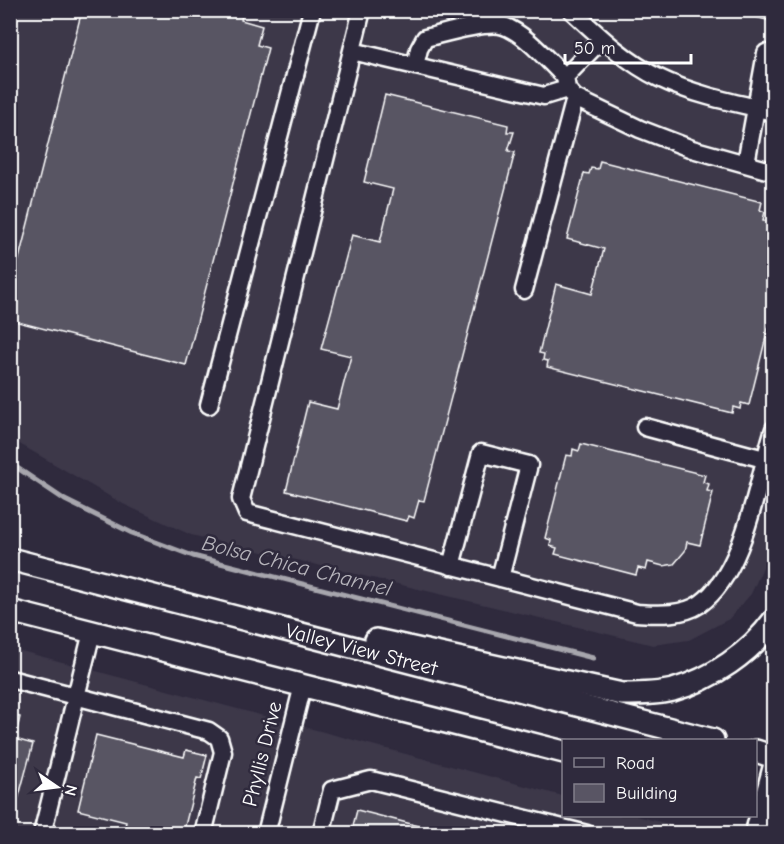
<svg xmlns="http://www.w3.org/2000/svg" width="784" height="844" font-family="'Comic Neue',sans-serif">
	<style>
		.built { fill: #3c3749 }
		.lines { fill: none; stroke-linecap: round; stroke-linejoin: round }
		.stream { stroke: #a7a6ad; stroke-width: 5 }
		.building { fill: #595564; stroke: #fff; stroke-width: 1.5 }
		.minor-casing { stroke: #fff; stroke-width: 21 }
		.major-casing { stroke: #fff; stroke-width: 26 }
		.minor { stroke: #2f2a3d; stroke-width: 16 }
		.major { stroke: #2f2a3d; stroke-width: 21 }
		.labels { text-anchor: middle; stroke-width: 5; stroke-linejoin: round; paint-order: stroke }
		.street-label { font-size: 21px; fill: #fff; stroke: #2f2a3d }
		.water-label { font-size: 22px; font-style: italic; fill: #b6b4bb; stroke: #2f2a3d }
	</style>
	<rect width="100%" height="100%" fill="#2f2a3d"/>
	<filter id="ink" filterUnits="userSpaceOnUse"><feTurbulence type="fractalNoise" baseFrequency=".0167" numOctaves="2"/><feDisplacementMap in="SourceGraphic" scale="12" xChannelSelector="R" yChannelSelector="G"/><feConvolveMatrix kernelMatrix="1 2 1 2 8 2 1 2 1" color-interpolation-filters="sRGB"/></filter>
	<g filter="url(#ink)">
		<!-- built -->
		<path class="built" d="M11,11H773V532L765,563L751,594L729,619L689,640L653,645L191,535L123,504L11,439Z
			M10,648L563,796L564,816H637L704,833H11Z"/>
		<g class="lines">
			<!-- stream -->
			<path class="stream" d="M10,463L65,500L132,533L193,556L593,658"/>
		</g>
		<!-- building -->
		<path class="building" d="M82,10H243L241,20L262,26L257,45L268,48L186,365L10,320V294Z
			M730,10H774V22Z
			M385,95L508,125L507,132H514L508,151L515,152L424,501L419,500L414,518L409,516L407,521L286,491L308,402L337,409L351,356L321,349L352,235L380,242L393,189L364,182Z
			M600,161L762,202L760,210L765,212L763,220L774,222V305L749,405L741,403L740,409L733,407L732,413L547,367L548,361L543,360L544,354L539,353L556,284L592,294L604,249L567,239L584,173L589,174L591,168L598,169Z
			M581,444L705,475L703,482L709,484L707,491L713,492L700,545L687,542L685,551L674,564L663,566L648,562L646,570L638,568L636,575L555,554L557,548L550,546L551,540L545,538L566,455L572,456L573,449L579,451Z
			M10,714L20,717L15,739L33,744L12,822H10Z
			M96,735L184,757L186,750L207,755L201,779L197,778L183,834H123L126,822L78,810Z
			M357,810L450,834H351Z"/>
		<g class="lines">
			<defs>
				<path id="minor" d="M362,10L241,499L247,513L637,613C657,614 682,616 700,604C746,571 757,480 774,429
					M571,10C598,35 626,62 659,78C694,95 735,103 774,112
					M602,39L565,77L567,89L575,98L640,129L692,149L774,172
					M352,51L544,96L567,89
					M415,66L419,49L425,38C443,34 487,20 504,26C526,34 548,61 565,77
					M746,163L766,53
					M524,290L575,98
					M209,405L312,10
					M645,427L764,459
					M451,566L481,453L529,465L500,578
					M10,679L209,731L219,738L223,752L203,834
					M42,834L92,632
					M266,834L303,685
					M321,834L332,790L371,780L587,834"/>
				<g id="major">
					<path id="s1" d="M10,559L713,740"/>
					<path d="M10,611L564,752"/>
					<path d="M376,640L622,694C639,694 657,694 673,690C712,679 750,653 774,620"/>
					<path d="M756,751L774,757"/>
					<path d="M756,834L774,768"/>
				</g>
			</defs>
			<!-- minor casing -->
			<use href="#minor" class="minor-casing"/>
			<!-- major casing -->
			<use href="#major" class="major-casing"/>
			<!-- minor -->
			<use href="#minor" class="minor"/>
			<!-- major -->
			<use href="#major" class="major"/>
		</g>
	</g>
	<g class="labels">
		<!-- street labels -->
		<g class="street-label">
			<text dy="7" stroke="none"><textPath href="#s1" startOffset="363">Valley View Street</textPath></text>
			<text transform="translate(262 754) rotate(-76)" y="7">Phyllis Drive</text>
		</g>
		<!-- water labels -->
		<g class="water-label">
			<text transform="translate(297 565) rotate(14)" y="8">Bolsa Chica Channel</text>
		</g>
	</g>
	<!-- margin -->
	<rect width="784" height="844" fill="none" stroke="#2f2a3d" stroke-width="36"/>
	<rect x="18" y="18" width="748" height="808" fill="none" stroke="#fff" stroke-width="2" filter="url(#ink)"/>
	<!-- legend -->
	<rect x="562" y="739" width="195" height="78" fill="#2f2a3d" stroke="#827f8b" stroke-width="1.5"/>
	<rect x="574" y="758" width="30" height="9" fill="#2f2a3d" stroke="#827f8b" stroke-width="1.5"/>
	<text x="616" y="769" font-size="18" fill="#ffffff">Road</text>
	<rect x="574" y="784" width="30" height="18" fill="#595564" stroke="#827f8b" stroke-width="1.5"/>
	<text x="616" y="799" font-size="18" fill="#ffffff">Building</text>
	<!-- north arrow -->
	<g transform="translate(57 787) rotate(104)" stroke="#2f2a3d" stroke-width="4.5" paint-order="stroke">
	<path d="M0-4.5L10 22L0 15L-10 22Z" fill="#ffffff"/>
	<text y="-9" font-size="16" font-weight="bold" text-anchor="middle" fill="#ffffff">N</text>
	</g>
	<!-- scale -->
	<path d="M565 54v9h126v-9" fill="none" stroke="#ffffff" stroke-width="3"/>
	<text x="574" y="54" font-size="18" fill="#ffffff" stroke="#2f2a3d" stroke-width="4.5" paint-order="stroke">50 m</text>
</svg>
